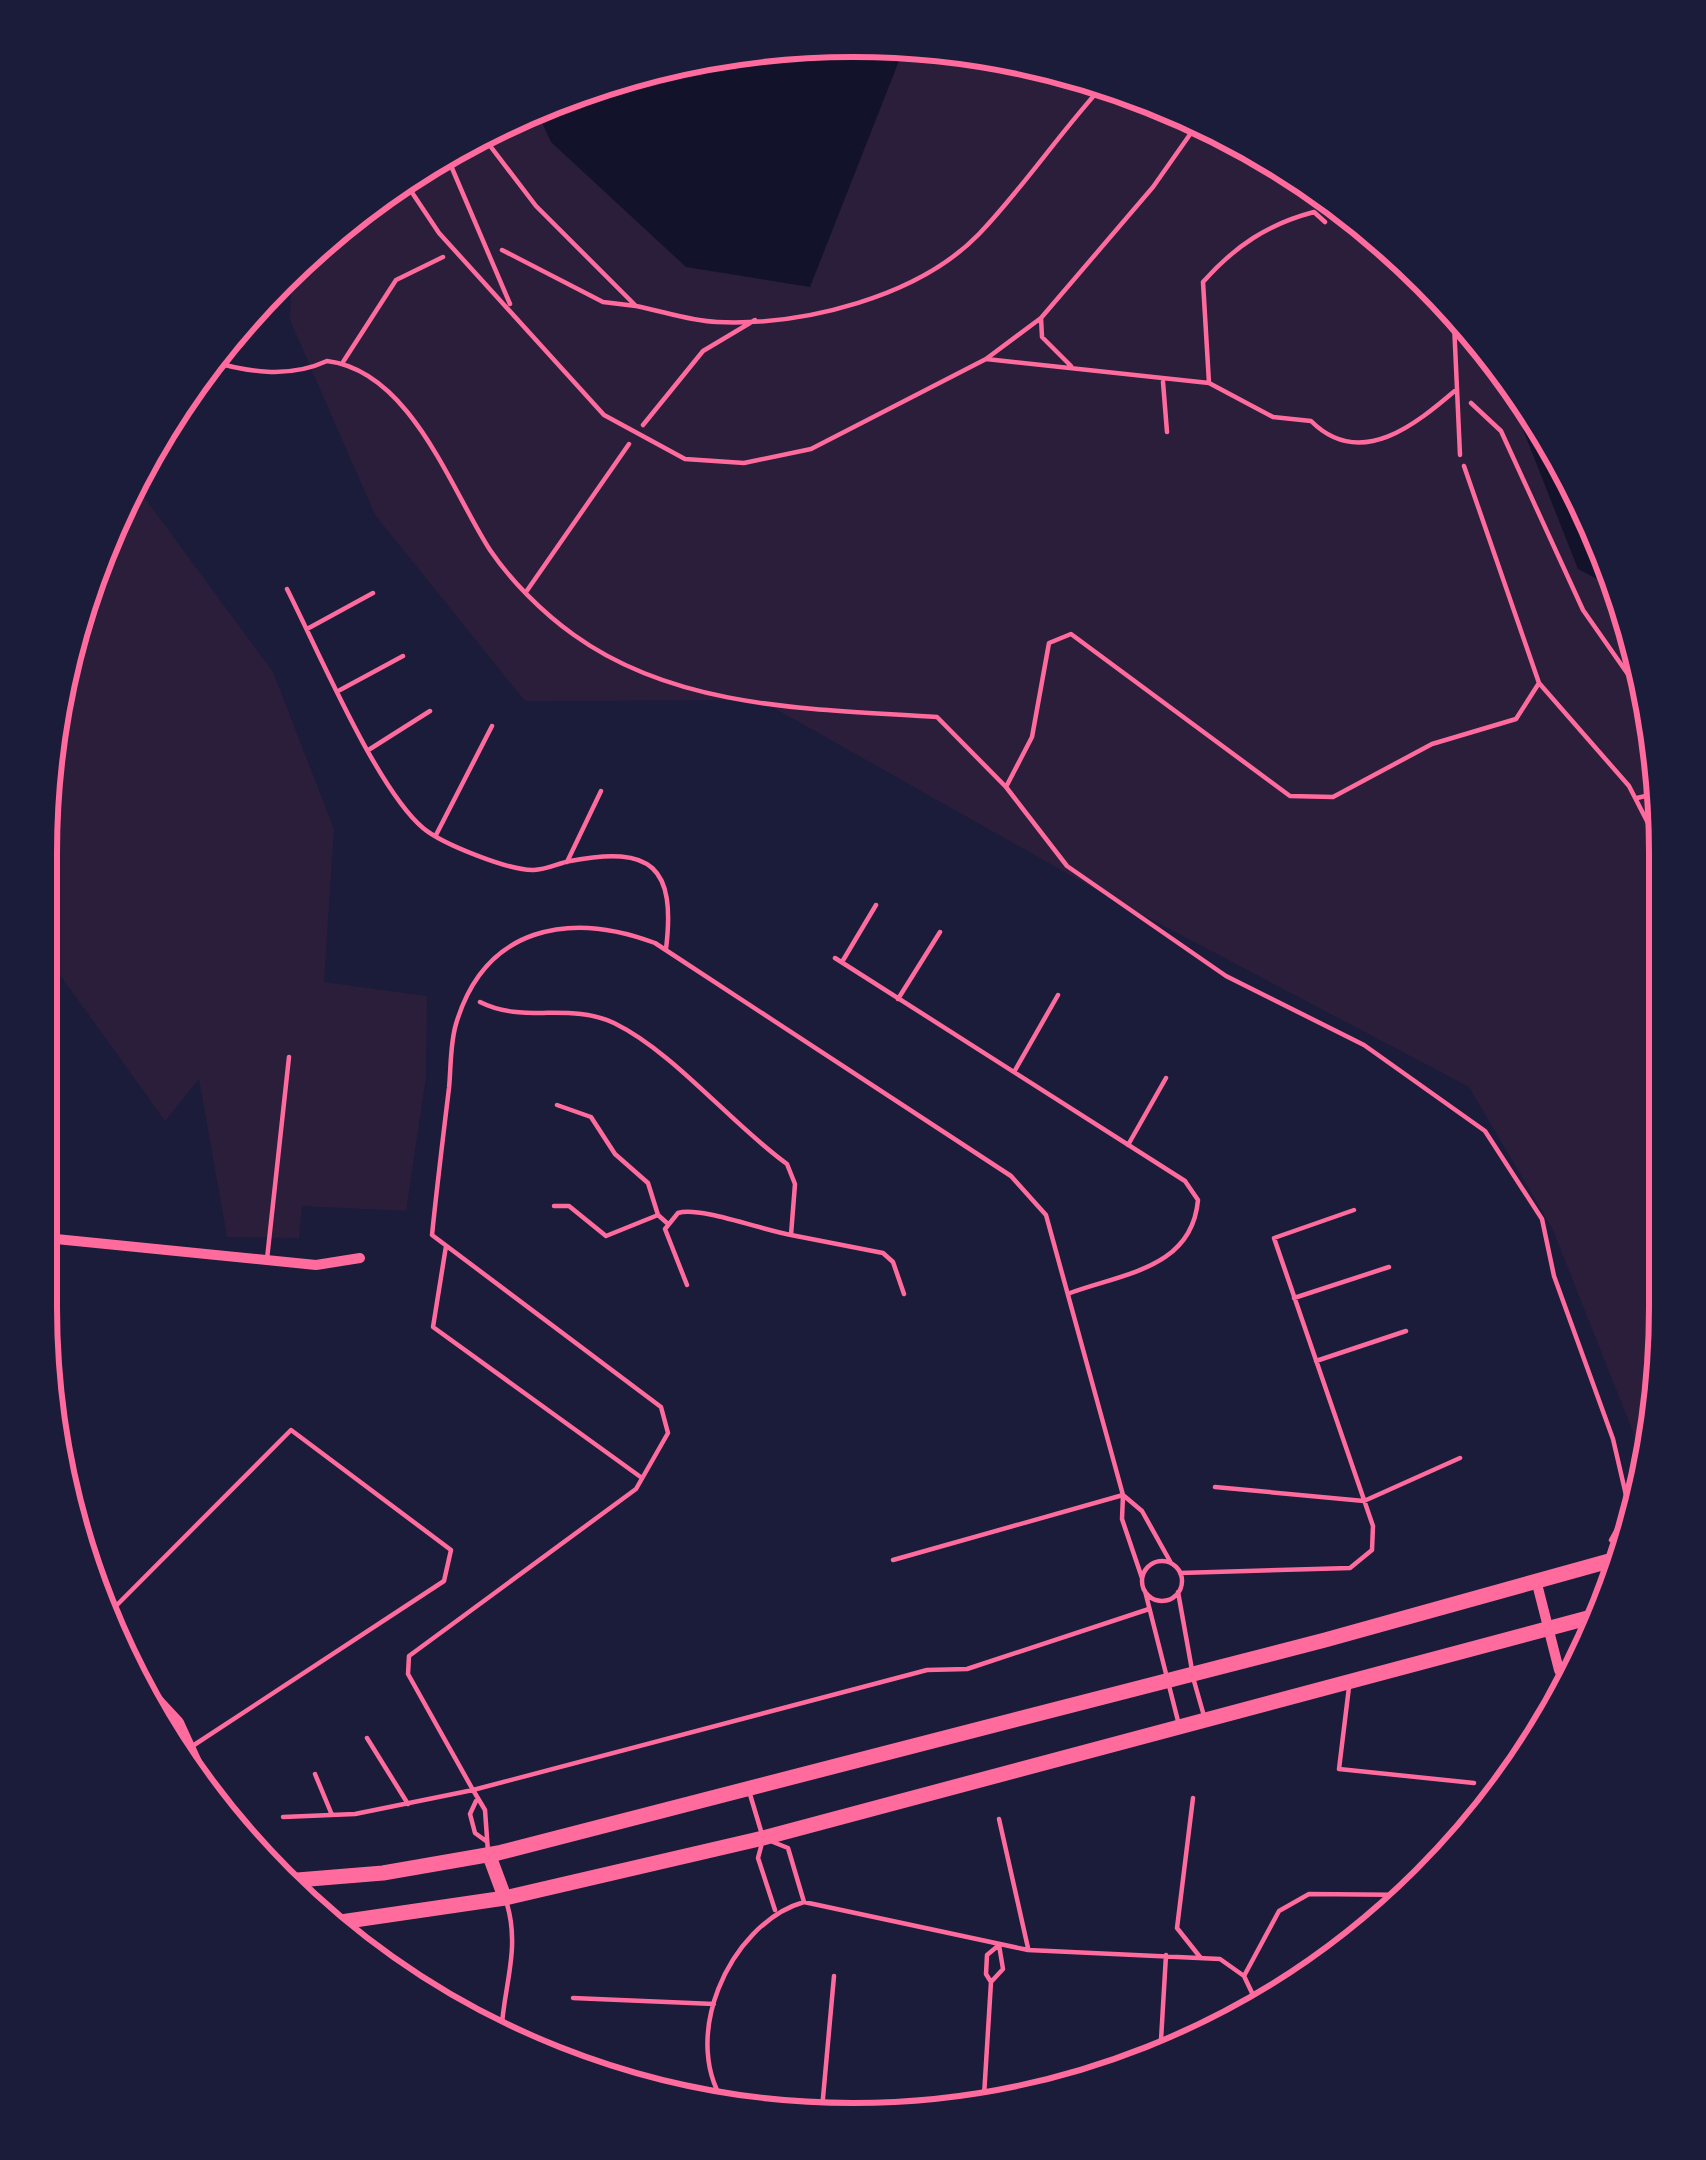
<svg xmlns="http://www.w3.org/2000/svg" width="1706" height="2160" font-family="'Titillium Web',sans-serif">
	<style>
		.green { fill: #2a1e3b }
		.water { fill: #12122b }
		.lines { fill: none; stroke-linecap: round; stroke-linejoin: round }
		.path { stroke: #ff6b9d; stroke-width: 4.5 }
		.service { stroke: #ff6b9d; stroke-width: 4.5 }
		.minor { stroke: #ff6b9d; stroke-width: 10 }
		.tertiary { stroke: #ff6b9d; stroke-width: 14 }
		.secondary { stroke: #ff6b9d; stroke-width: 15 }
		.rim { fill: none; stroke: #ff6b9d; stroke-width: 6 }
	</style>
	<rect width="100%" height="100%" fill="#1b1b3a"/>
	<!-- green -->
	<path class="green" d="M907,38L1065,64L1215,121L1351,205L1468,315L1561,445L1642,641L1668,799L1651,1477L1552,1228L1469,1087L1109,897L760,700L525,701L375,515L290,320L292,270L445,145L591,79L747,43Z
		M130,478L273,672L334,829L324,982L427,996L426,1076L406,1211L302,1206L299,1238L227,1237L199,1079L165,1121L37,943L38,800L80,590Z"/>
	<!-- water -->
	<path class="water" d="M908,38L810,287L686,267L551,142L534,105C658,49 774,40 908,38Z
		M1545,423L1561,445L1622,592L1578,569L1522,427Z"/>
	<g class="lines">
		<!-- path -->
		<path class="path" d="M478,130L536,206L636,306L603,302L502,250
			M636,306C662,311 690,321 717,322C803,326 918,297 979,234C1025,186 1062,129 1108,80
			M206,360C247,372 288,379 327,361C411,371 451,490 490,550C511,581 543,613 574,635C678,710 815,709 937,717L1006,787L1067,866L1226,976L1364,1045L1485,1131L1542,1219L1554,1276L1613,1439L1629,1508
			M343,362L396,280L443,257
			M1471,403L1501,431L1583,610L1653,710
			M643,425L703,351L755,320
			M1464,466L1539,683L1629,786L1667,860
			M526,592L629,444
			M1006,787L1032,737L1049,643L1071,634L1290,796L1333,797L1432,744L1516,719L1539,683
			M1637,798L1667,791
			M480,1002C523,1024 570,1002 614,1023C675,1053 730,1123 787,1164L795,1184L791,1235L883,1253L893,1262L904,1294
			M557,1105L591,1117L615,1154L648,1183L658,1215
			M554,1206H569L606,1236L658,1215L667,1223
			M687,1285L665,1229L678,1213C699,1206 762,1230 791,1235
			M1611,1540L1629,1508L1644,1501"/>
		<!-- service -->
		<path class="service" d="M443,147L510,304
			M403,179L439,233L604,415L685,459L744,463L811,449L986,359L1041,318L1153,187L1203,116
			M1041,318L1042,337L1071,366
			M986,359L1209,383L1273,417L1311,421C1361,471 1417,423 1457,389L1453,301
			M1163,382L1167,432
			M1209,383L1203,282C1235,246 1268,224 1314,212L1325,222
			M1457,389L1460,455
			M287,589C318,650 376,788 423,828C442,844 510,871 534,870C546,870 559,863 570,861C652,845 676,867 666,949
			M307,629L373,593
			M340,690L403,656
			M370,749L430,711
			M436,835L492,726
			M567,862L601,791
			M835,958L1185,1181L1198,1200C1192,1268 1125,1273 1070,1293
			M842,962L876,905
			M898,999L940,932
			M1014,1072L1058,995
			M1128,1145L1166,1078
			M446,1246L433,1327L642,1478
			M267,1259L289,1057
			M1294,1298L1389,1267
			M1316,1361L1406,1331
			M1215,1487L1364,1501L1460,1458
			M1123,1495L1142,1511L1171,1563
			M893,1560L1123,1495
			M1142 1581a20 20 0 1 1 40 0a20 20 0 1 1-40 0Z
			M1180,1573L1350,1568L1372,1550L1373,1526L1274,1238L1354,1210
			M1142,1578L1122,1519L1123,1495L1046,1215L1011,1176L655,943C570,911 485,926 456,1024C450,1044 451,1068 449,1088C443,1137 437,1186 432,1235L661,1407L668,1433L636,1489L409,1656L408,1674L473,1790L927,1670L967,1669L1149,1609
			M1145,1591L1179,1725
			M1178,1592L1192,1670
			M105,1617L291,1430L451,1550L444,1581L191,1747
			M1194,1681L1204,1716
			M1349,1687L1339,1769L1474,1783
			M367,1738L408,1804
			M315,1774L332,1815
			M749,1791L761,1831
			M1193,1798L1177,1928L1200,1957
			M476,1801L470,1814L475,1833L486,1841
			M283,1817L355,1814L473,1790L485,1810L488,1852
			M999,1819L1028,1948
			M773,1842L788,1848L804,1902
			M762,1843L758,1858L775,1910
			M1244,1976L1279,1911L1309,1894L1415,1895
			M573,1998L714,2004
			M501,2038C502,1991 521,1951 507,1904
			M1160,2057L1166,1955
			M984,2096L991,1982L986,1974L987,1955L999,1945L1003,1969L991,1982
			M728,2108C677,2043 728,1924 804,1902L1028,1950L1220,1959L1244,1976L1262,2014
			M821,2120L834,1976"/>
		<!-- minor -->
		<path class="minor" d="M36,1237L316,1265L360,1258
			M1536,1580L1559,1670L1570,1690"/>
		<!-- tertiary -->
		<path class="tertiary" d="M125,1667L177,1723L215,1806
			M489,1855L505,1898"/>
		<!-- secondary -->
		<path class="secondary" d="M273,1882L383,1873L498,1853L1325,1640L1627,1556
			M327,1924L505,1898L763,1838L1610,1612"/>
	</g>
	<!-- crop -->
	<path d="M0 0H1706V2160H0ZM853 57H853A796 796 0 0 1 1649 853V1307A796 796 0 0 1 853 2103H853A796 796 0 0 1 57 1307V853A796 796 0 0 1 853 57Z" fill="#1b1b3a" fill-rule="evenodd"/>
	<path class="rim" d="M853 57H853A796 796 0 0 1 1649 853V1307A796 796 0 0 1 853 2103H853A796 796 0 0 1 57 1307V853A796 796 0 0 1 853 57Z"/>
</svg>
